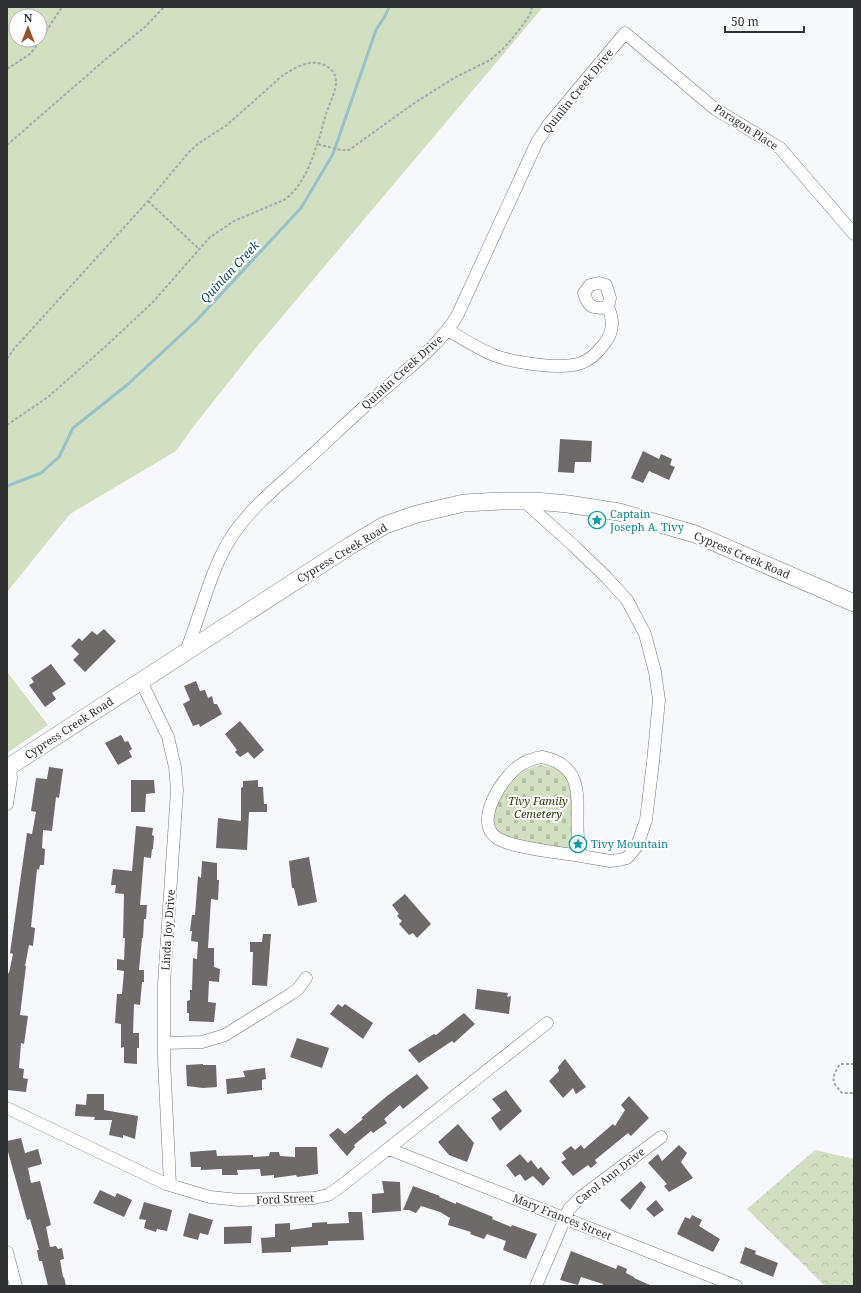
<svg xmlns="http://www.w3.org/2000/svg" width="861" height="1293" font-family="'Noto Serif',serif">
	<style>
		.grass { fill: #d2dfc3; fill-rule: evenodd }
		.forest { fill: url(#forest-crowns) }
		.cemetery { fill: url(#cemetery-stones) }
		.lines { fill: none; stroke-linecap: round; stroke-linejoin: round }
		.stream { stroke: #98c1c9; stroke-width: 3 }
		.building { fill: #6d6a69 }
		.minor-casing { stroke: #76787a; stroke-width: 13 }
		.secondary-casing { stroke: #76787a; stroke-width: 18 }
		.path { stroke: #a8a9ac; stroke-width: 2; stroke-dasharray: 3 2; stroke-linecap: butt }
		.minor { stroke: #fff; stroke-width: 12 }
		.secondary { stroke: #fff; stroke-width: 17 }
		.labels { text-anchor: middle; stroke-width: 4; stroke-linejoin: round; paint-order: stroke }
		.street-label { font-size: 11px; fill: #313233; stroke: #fff }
		.culture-label { font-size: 11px; fill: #0d838f; stroke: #fff; text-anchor: start }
		.park-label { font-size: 11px; font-style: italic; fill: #293b0a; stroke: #fff }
		.water-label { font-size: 12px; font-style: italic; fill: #094952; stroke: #fff }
	</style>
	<defs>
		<pattern id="forest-crowns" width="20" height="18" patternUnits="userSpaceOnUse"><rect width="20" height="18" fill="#d2dfc3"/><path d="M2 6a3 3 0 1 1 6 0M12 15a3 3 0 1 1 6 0" fill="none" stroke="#b5c0a8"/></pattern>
		<pattern id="cemetery-stones" width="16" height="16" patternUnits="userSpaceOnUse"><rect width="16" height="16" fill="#d2dfc3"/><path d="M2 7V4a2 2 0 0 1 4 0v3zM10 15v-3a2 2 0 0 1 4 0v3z" fill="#b5c0a8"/></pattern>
	</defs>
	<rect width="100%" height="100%" fill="#f6f8fb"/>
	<!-- grass -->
	<path class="grass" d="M7,7H543L254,350L193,427L176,451L70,514L7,592ZM16,16H40V40H16Z
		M7,672L48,725L7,753Z"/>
	<!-- forest -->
	<path class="forest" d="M815,1150L854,1159V1286H825L747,1209Z"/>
	<!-- cemetery -->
	<path class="cemetery" d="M542,765C553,767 563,771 569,780C575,790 575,838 576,851C558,848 512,845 499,832C482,814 512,775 530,768C534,766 539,766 542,765Z"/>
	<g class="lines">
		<!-- stream -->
		<path class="stream" d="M7,486L41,473L59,457L73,428L127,385L196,321L301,208L333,154L376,30L385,16L389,7"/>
	</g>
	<!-- building -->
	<path class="building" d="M560,439L592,441L591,462H575L574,473L558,472Z
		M643,451L659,459L661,454L672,459L670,465L675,467L669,480L649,471L643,483L631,478Z
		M104,629L116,641L85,672L73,660L79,654L71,646L79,638L82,641L92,631L97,635Z
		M51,664L66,684L52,693L56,699L45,707L29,685L34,682L31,678Z
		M196,681L200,691L205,690L208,698L212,696L214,704H217L222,714L200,727L199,724L193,726L183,704L190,700L184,686Z
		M240,721L264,750L254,759L248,752L240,757L235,752L237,750L225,734Z
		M121,735L125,742L128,741L132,749L129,751L132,757L118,765L105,743Z
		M49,767L63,769L59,798L56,797L52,831L43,830L42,848L45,849L44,865H40L39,870L37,869L31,927L35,928L33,946L29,945L25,966H26L20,1015L28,1016L24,1044L21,1043L19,1068L24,1069L23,1078L28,1079L26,1092L7,1090L8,1026H7V973H9L13,954L10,953L27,833L32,834L36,812L31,811L36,778L47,779Z
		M131,780H154L155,793L146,794L145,812H131Z
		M258,780V787H263L264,804H267V812H249L247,850L216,848L218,818L241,821V788L243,787V781Z
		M136,826L153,828L152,835L154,836L153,849H152L151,858L144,857L140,905H147L146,919H144L143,938H142L139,970H144V982H142L140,1005L134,1004L133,1033H139V1048H137V1064L124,1063V1047L121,1048V1024L115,1023L117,994H122L124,971L117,970V959L124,960L125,938H123L124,894L115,893L116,885H111L113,869L132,871Z
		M309,857L317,902L298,906L294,888H292L289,861Z
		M202,861L217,863V880H219L218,900L211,899L208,948H214V967L220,969L219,982L209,981L208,1002L216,1003L214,1022L189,1021V1013H187V1001L190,1000V990H192L193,958L197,959L198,942L191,941L192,931H190L192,915H195L198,876L201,878Z
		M405,894L431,924L417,938L413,933L409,935L399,924L402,921L397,916L399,914L392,905Z
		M263,934H271L267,986L252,985L253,952H250V942H262Z
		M477,989L508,993L507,997L511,996L509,1014L475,1009Z
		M338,1004L342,1007L345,1004L373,1023L363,1039L330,1014Z
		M464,1013L475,1024L454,1043L452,1041L419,1063L408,1050L434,1034L436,1035Z
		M297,1038L329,1048L322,1068L290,1057Z
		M565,1059L586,1087L576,1094L573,1088L563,1098L549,1081L559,1071L558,1067Z
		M203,1064V1065H216L217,1087L203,1088L187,1086L186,1065Z
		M265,1068L266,1079L262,1080V1090L227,1094L226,1079L245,1077L243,1071Z
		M417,1074L429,1088L403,1109L400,1105L384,1119L387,1123L373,1133L371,1131L354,1145L355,1147L347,1156L329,1135L338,1128L345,1134L363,1119L361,1118L387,1096Z
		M506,1090L522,1111L500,1131L491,1118L501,1110L492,1099Z
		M87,1094H104V1110L138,1116L135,1139L123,1135V1138L109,1135L112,1120H94L95,1117L75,1116L76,1104L86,1105Z
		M629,1096L649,1118L631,1136L628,1133L595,1160L597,1163L591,1168L588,1165L573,1176L561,1162L566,1159L562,1153L571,1146L575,1150L581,1145L584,1149L613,1124L615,1126L625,1110L621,1105Z
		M458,1124L474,1143L467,1162L449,1155L438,1142Z
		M21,1138L25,1153L38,1149L42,1164L28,1168L31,1183L40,1181L51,1225L46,1227L50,1247L56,1246L58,1249L62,1248L64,1259L60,1260L63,1277H64L66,1286H48L42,1261H39L37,1250H39L30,1219L27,1220L7,1148V1141Z
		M679,1145L687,1153L681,1162L693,1178L669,1192L664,1186L667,1184L648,1163L658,1154L662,1161Z
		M295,1147H317L318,1174L297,1177L296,1175L274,1178V1175L261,1176L260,1169L237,1170L238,1175H222V1169L201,1170V1167H191L190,1152L216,1150L217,1156L253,1155V1157L269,1156L270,1152H279L280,1156L295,1157Z
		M520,1154L528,1163L531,1160L538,1169L541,1167L550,1178L543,1186L533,1176L525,1181L520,1174L515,1177L506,1165Z
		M382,1181L400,1182L401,1211L372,1213V1194L384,1193Z
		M641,1181L646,1187L630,1210L620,1200Z
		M413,1186L440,1196L439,1197L456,1204V1202L493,1217L492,1219L511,1227L512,1225L537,1234L526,1259L503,1250L506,1241L487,1234L484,1239L470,1234L471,1232L448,1225L450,1218L440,1212L421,1206L416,1213L409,1210H403Z
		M100,1190L115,1197L117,1193L132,1200L124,1217L93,1203Z
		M656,1200L664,1210L654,1217L646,1209Z
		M144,1202L172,1210L167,1231L157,1229L156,1232L144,1228L146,1220L139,1219Z
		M348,1212H362L364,1240L328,1241V1245L291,1247V1252L262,1253L261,1238L275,1237V1224L290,1223V1230L312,1227V1223L327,1222V1224L349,1223Z
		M189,1213L213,1220L208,1235L200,1233L198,1240L183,1236Z
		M692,1215L702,1220L699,1226L720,1239L713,1252L677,1234L685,1217L690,1219Z
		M252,1226L251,1243L224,1244V1227Z
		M745,1247L756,1251L755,1254L778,1263L773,1277L740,1263Z
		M571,1251L616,1269L618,1265L627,1269L626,1273L634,1277V1278L652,1286H602L603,1284L581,1277L578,1285L560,1280Z"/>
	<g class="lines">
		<defs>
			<path id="minor" d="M599,283L606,285L610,298L608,307C594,309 588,308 584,293L590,285Z
				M448,330C463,339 480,350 496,356C516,363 561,370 581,363C590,360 598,352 604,344C613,333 614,320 608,307
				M524,501L575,547L607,578L627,600L645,634L655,672L659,700L653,762L646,820L637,846L627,858L619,860L610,861L581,856
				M185,653C202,613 210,568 234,533C252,507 277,487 300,466C329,440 357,412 387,387C412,365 439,345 457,316L537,142L549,124L625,33L715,109L780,148L854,234
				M141,681L168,737L175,767L177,790L164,984V1059L170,1185
				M542,757C588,766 575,804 578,838C578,844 580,850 581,856C562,853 512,848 497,838C472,822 504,774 522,764C528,760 536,758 542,757Z
				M7,804L11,778L10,767
				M164,1043L202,1042L225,1035L291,994L298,989L306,978
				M7,1108L166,1184L210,1197L239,1200L314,1198L328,1195L341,1186L547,1023
				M389,1149L736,1286
				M7,1252L16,1286
				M536,1286L569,1209L581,1197L661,1137"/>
			<path id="secondary" d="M7,768L348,547L385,525L417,514L464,503L501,501H535L568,504L619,512L695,534L854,603"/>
		</defs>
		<!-- minor casing -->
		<use href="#minor" class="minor-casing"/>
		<!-- secondary casing -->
		<use href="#secondary" class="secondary-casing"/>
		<!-- path -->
		<path class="path" d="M7,69L30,54L35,48L62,7
			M7,145L106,59L146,26L164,7
			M148,201L199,249
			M7,359L13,350L148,201L189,152L199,143L227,125L282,76C293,69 308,59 322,64C347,74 332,96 326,114C323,124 321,134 317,144L341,150H349L413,104L454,78L490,60L505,47L519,30L527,19L531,12L532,7
			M7,425L48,397L106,346L153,302L209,238L234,221L284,200C302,187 311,164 317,144
			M854,1064H840C831,1078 831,1081 842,1093H854"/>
		<!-- minor -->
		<use href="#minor" class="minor"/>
		<!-- secondary -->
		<use href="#secondary" class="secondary"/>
	</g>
	<!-- icons -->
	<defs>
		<symbol id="sight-ring" viewBox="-11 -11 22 22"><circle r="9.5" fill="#fff" stroke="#0f9aa8" stroke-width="1.5"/><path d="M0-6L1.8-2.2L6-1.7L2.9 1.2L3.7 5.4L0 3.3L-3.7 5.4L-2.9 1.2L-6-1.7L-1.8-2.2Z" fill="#0f9aa8"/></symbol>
	</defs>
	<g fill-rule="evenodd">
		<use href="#sight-ring" x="587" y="510" width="20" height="20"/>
		<use href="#sight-ring" x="568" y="834" width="20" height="20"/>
	</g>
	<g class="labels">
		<!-- street labels -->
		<g class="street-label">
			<text transform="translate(578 91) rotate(-51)" y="4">Quinlin Creek Drive</text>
			<text transform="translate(746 127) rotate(33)" y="4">Paragon Place</text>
			<text transform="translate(402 372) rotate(-42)" y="4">Quinlin Creek Drive</text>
			<text transform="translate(342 553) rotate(-31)" y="4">Cypress Creek Road</text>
			<text transform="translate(742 555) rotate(23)" y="4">Cypress Creek Road</text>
			<text transform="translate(69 728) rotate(-33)" y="4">Cypress Creek Road</text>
			<text transform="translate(168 930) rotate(-86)" y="4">Linda Joy Drive</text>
			<text transform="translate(610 1176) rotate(-38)" y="4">Carol Ann Drive</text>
			<text transform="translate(285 1199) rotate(-2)" y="4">Ford Street</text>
			<text transform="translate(562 1217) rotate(22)" y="4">Mary Frances Street</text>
		</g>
		<!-- culture labels -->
		<g class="culture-label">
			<text x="610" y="518">Captain<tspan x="610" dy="13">Joseph A. Tivy</tspan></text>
			<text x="591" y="848">Tivy Mountain</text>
		</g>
		<!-- park labels -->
		<g class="park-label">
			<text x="538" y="805">Tivy Family<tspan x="538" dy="13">Cemetery</tspan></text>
		</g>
		<!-- water labels -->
		<g class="water-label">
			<text transform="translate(230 272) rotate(-47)" y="4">Quinlan Creek</text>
		</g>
	</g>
	<!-- border -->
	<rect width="861" height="1293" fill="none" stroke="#313233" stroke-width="16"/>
	<!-- north arrow -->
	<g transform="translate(28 28)"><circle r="19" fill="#ffffff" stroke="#adadad"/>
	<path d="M0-3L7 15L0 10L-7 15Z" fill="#975327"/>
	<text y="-6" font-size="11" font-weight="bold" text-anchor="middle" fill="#313233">N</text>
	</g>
	<!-- scale -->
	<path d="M725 26v6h79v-6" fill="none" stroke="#313233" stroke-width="2"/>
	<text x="731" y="26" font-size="12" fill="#313233" stroke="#ffffff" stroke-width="3" paint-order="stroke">50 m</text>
</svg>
